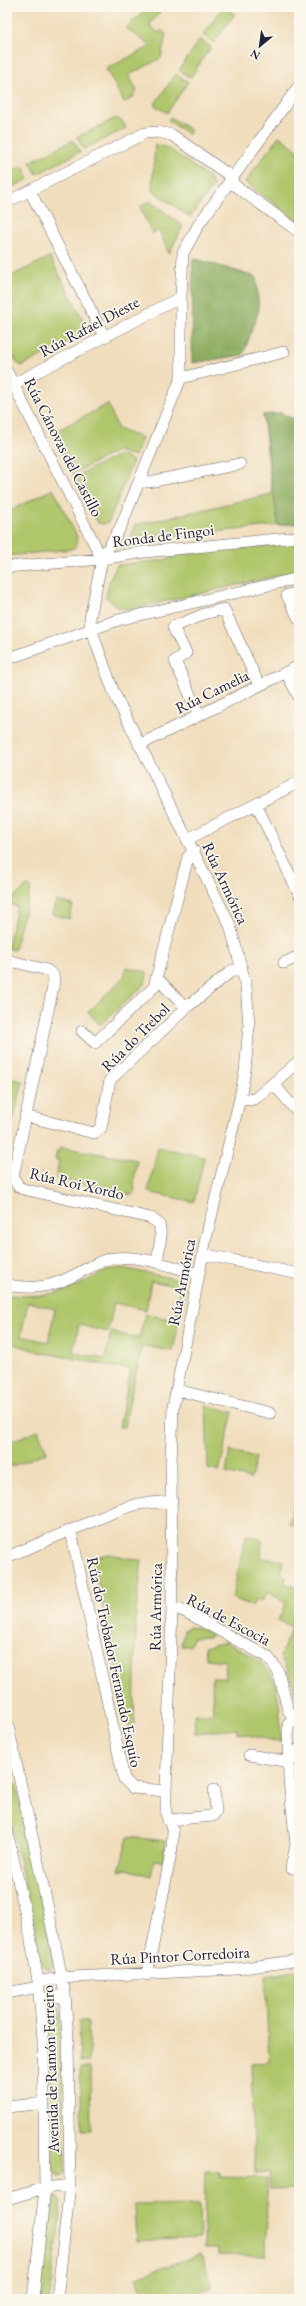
<svg xmlns="http://www.w3.org/2000/svg" width="306" height="2306" font-family="'EB Garamond',serif">
	<style>
		.green { fill: #afc66b; stroke: #687453; fill-rule: evenodd }
		.forest { fill: #8bab5f; stroke: #56664d }
		.lines { fill: none; stroke-linecap: round; stroke-linejoin: round }
		.minor-casing { stroke: #6a6368; stroke-width: 12 }
		.minor { stroke: #fff; stroke-width: 11 }
		.labels { text-anchor: middle; stroke-width: 3.5; stroke-linejoin: round; paint-order: stroke }
		.street-label { font-size: 16px; fill: #22223b; stroke: #fbf7ec }
	</style>
	<rect width="100%" height="100%" fill="#fbf7ec"/>
	<filter id="ink" filterUnits="userSpaceOnUse"><feTurbulence type="fractalNoise" baseFrequency=".025" numOctaves="2"/><feDisplacementMap in="SourceGraphic" scale="8" xChannelSelector="R" yChannelSelector="G"/><feConvolveMatrix kernelMatrix="1 2 1 2 8 2 1 2 1" color-interpolation-filters="sRGB"/></filter>
	<filter id="wash" filterUnits="userSpaceOnUse"><feTurbulence type="fractalNoise" baseFrequency=".012" numOctaves="4" result="noise"/><feDisplacementMap in="SourceGraphic" scale="16" xChannelSelector="R" yChannelSelector="G"/><feGaussianBlur stdDeviation="0.9" result="paint"/><feColorMatrix in="noise" values="0 0 0 0 0 0 0 0 0 0 0 0 0 0 0 0 0 1.4 0 .05"/><feComposite in="paint" operator="in"/></filter>
	<g filter="url(#wash)">
		<rect width="100%" height="100%" fill="#f0ddbc"/>
		<!-- green -->
		<path class="green" d="M148,7H163L149,26L159,33L161,30L166,34L161,58L129,75L137,91L131,99L124,102L106,69L151,46L126,28Z
			M223,7L235,14L214,43L203,35Z
			M200,39L211,47L190,78L179,70Z
			M176,74L188,82L167,113L154,105Z
			M170,117L191,130L188,134L168,120Z
			M116,118L123,122L126,128L84,149L77,137Z
			M279,136L299,151V222L245,182Z
			M73,140L80,152L37,174L30,162Z
			M155,144L168,148L211,179L213,186L190,217L152,190Z
			M23,166L29,179L7,190V173Z
			M151,202L183,226L169,254L159,230L152,234L140,207L146,203Z
			M50,257L86,325L83,334L22,366L17,363L7,347V278Z
			M108,404L118,429L142,438L135,456L117,451L72,474L52,433Z
			M281,413L299,422V523L179,536L163,534L130,538L135,525L272,494L263,415Z
			M119,455L133,461L109,521L104,524L98,523L74,477Z
			M53,489L77,536L76,547L72,549L7,556V512Z
			M299,542V571L132,609C119,609 115,607 106,597L109,581L117,565L165,560L179,555Z
			M27,886L31,887L14,950L7,948L17,907L7,903Z
			M56,901L73,905L69,919L52,914Z
			M126,967L147,972L145,984L100,1025L88,1012L124,977Z
			M7,1078L23,1081L7,1146Z
			M60,1147L137,1160L134,1182L135,1192L132,1195L56,1178L59,1160H55L57,1151H60Z
			M158,1147L204,1157L194,1202L148,1192Z
			M122,1268L176,1279L185,1286V1290L173,1351L142,1346L124,1427H119L131,1370L39,1352L7,1342V1295C31,1296 50,1297 74,1287C90,1280 103,1269 122,1268ZM151,1281L180,1287L174,1320L145,1314L139,1338L111,1332L105,1359L73,1352L79,1325L108,1332L114,1303L146,1310ZM28,1302L55,1309L48,1342L21,1336Z
			M206,1405L233,1412L219,1472L208,1469Z
			M38,1430L47,1452L8,1468L7,1443Z
			M230,1451L256,1457L251,1479L226,1473Z
			M299,1480V1526L289,1523Z
			M246,1535L262,1539L261,1558L283,1561L281,1573L286,1576L285,1584L299,1587V1707L289,1672L280,1657L292,1627L278,1620L286,1603L268,1592L261,1602L256,1600L252,1606L232,1598Z
			M110,1554L142,1561L136,1612L134,1734H131L92,1557Z
			M190,1627L199,1628L212,1635L209,1637L193,1638L190,1646H181L184,1630Z
			M226,1642C241,1650 259,1657 269,1672C281,1687 280,1723 281,1742L237,1733V1729L195,1733L194,1714H213L212,1678H226L225,1661L206,1659L205,1647Z
			M10,1779L16,1784L52,1951L54,1963L52,1968L47,1970L43,1966L7,1806V1780Z
			M128,1837L166,1841L163,1861L154,1860L151,1876L127,1869L119,1871Z
			M299,1970V2189L270,2190L269,2172L255,2173L251,2063L269,2062L265,1976Z
			M56,2004L60,2010L65,2163V2174L60,2177L55,2175L53,2171L47,2008Z
			M79,2021H88L89,2062H80Z
			M80,2068H90L91,2130H82Z
			M205,2171L220,2172V2177L267,2178L266,2256L218,2255V2248H204Z
			M57,2196L62,2200L50,2299H39L51,2200Z
			M199,2204L200,2238L136,2241L134,2205Z
			M201,2254L213,2287L180,2299H145L137,2277Z"/>
		<!-- forest -->
		<path class="forest" d="M193,258L256,277L259,310L243,355L192,363Z
			M281,413L299,422V523L278,525L263,415Z"/>
	</g>
	<g filter="url(#ink)">
		<g class="lines">
			<defs>
				<path id="minor" d="M230,182L299,232
					M30,191L104,336
					M7,202L145,133L158,132L172,135L233,178
					M7,372L102,559
					M181,378L284,352
					M8,387L181,297
					M140,480L149,482L240,464
					M7,567L102,559L144,552L299,537
					M299,592L287,595L299,619
					M7,659L118,620L299,578
					M286,672L299,697
					M199,715L175,661L186,653L173,627L204,614L224,609L259,685
					M139,745L299,666
					M256,804L299,894
					M188,839L299,782
					M7,960L47,970L53,975L54,982L13,1177L18,1186L23,1189L151,1218L159,1224L161,1236L157,1263
					M284,963L299,956
					M156,977L186,1008
					M82,1031L95,1043L154,987L188,857L194,851
					M273,1083L299,1114
					M240,1098L250,1100L256,1098L299,1061
					M25,1116L94,1133L101,1128L110,1080L186,1008L229,973L233,970L242,969
					M203,1254L299,1274
					M7,1285C40,1291 58,1285 86,1269C95,1265 104,1258 114,1258C142,1255 172,1267 199,1274
					M177,1390L270,1413
					M71,1531L124,1779L133,1788L166,1791
					M7,1557L119,1510L138,1504L172,1501
					M172,1608L184,1611L268,1657L278,1671L288,1710L299,1724
					M7,1722L49,1913L65,1994L68,2039L70,2185L57,2299
					M249,1755L290,1762
					M290,1762L299,1749
					M168,1820L213,1816L216,1811L214,1790
					M7,1831L29,1929L38,1981L43,2039L45,2188L33,2299
					M291,1868L296,1845L289,1780L288,1725L293,1717
					M147,1975L172,1848L173,1831L166,1814V1791L172,1608L171,1463L173,1407L206,1238L240,1098L245,1071L249,1025L246,986L230,925L114,693L91,629L90,618L102,559L121,526L181,378V297L183,253L199,224L299,86
					M38,1981L74,1977L237,1969L299,1960
					M7,1993L38,1987
					M39,1998H53L65,1994
					M7,2107L44,2103
					M7,2199L45,2188L70,2185"/>
			</defs>
			<!-- minor casing -->
			<use href="#minor" class="minor-casing"/>
			<!-- minor -->
			<use href="#minor" class="minor"/>
		</g>
	</g>
	<g class="labels">
		<!-- street labels -->
		<g class="street-label">
			<text transform="translate(89 326) rotate(-28)" y="6">Rúa Rafael Dieste</text>
			<text transform="translate(64 447) rotate(63)" y="6">Rúa Cánovas del Castillo</text>
			<text transform="translate(163 535) rotate(-7)" y="6">Ronda de Fingoi</text>
			<text transform="translate(212 691) rotate(-26)" y="6">Rúa Camelia</text>
			<text transform="translate(226 883) rotate(65)" y="6">Rúa Armórica</text>
			<text transform="translate(135 1037) rotate(-45)" y="6">Rúa do Trebol</text>
			<text transform="translate(77 1183) rotate(13)" y="6">Rúa Roi Xordo</text>
			<text transform="translate(181 1282) rotate(-79)" y="6">Rúa Armórica</text>
			<text transform="translate(155 1607) rotate(-89)" y="6">Rúa Armórica</text>
			<text transform="translate(229 1619) rotate(28)" y="6">Rúa de Escocia</text>
			<text transform="translate(115 1662) rotate(78)" y="6">Rúa do Trobador Fernando Esquío</text>
			<text transform="translate(180 1955) rotate(-3)" y="6">Rúa Pintor Corredoira</text>
			<text transform="translate(50 2069) rotate(-92)" y="6">Avenida de Ramón Ferreiro</text>
		</g>
	</g>
	<!-- margin -->
	<rect width="306" height="2306" fill="none" stroke="#fbf7ec" stroke-width="24"/>
	<!-- north arrow -->
	<g transform="translate(260 46) rotate(209)" stroke="#fbf7ec" stroke-width="3" paint-order="stroke">
	<path d="M0-3L7 15L0 10L-7 15Z" fill="#22223b"/>
	<text y="-6" font-size="11" font-weight="bold" text-anchor="middle" fill="#22223b">N</text>
	</g>
</svg>
